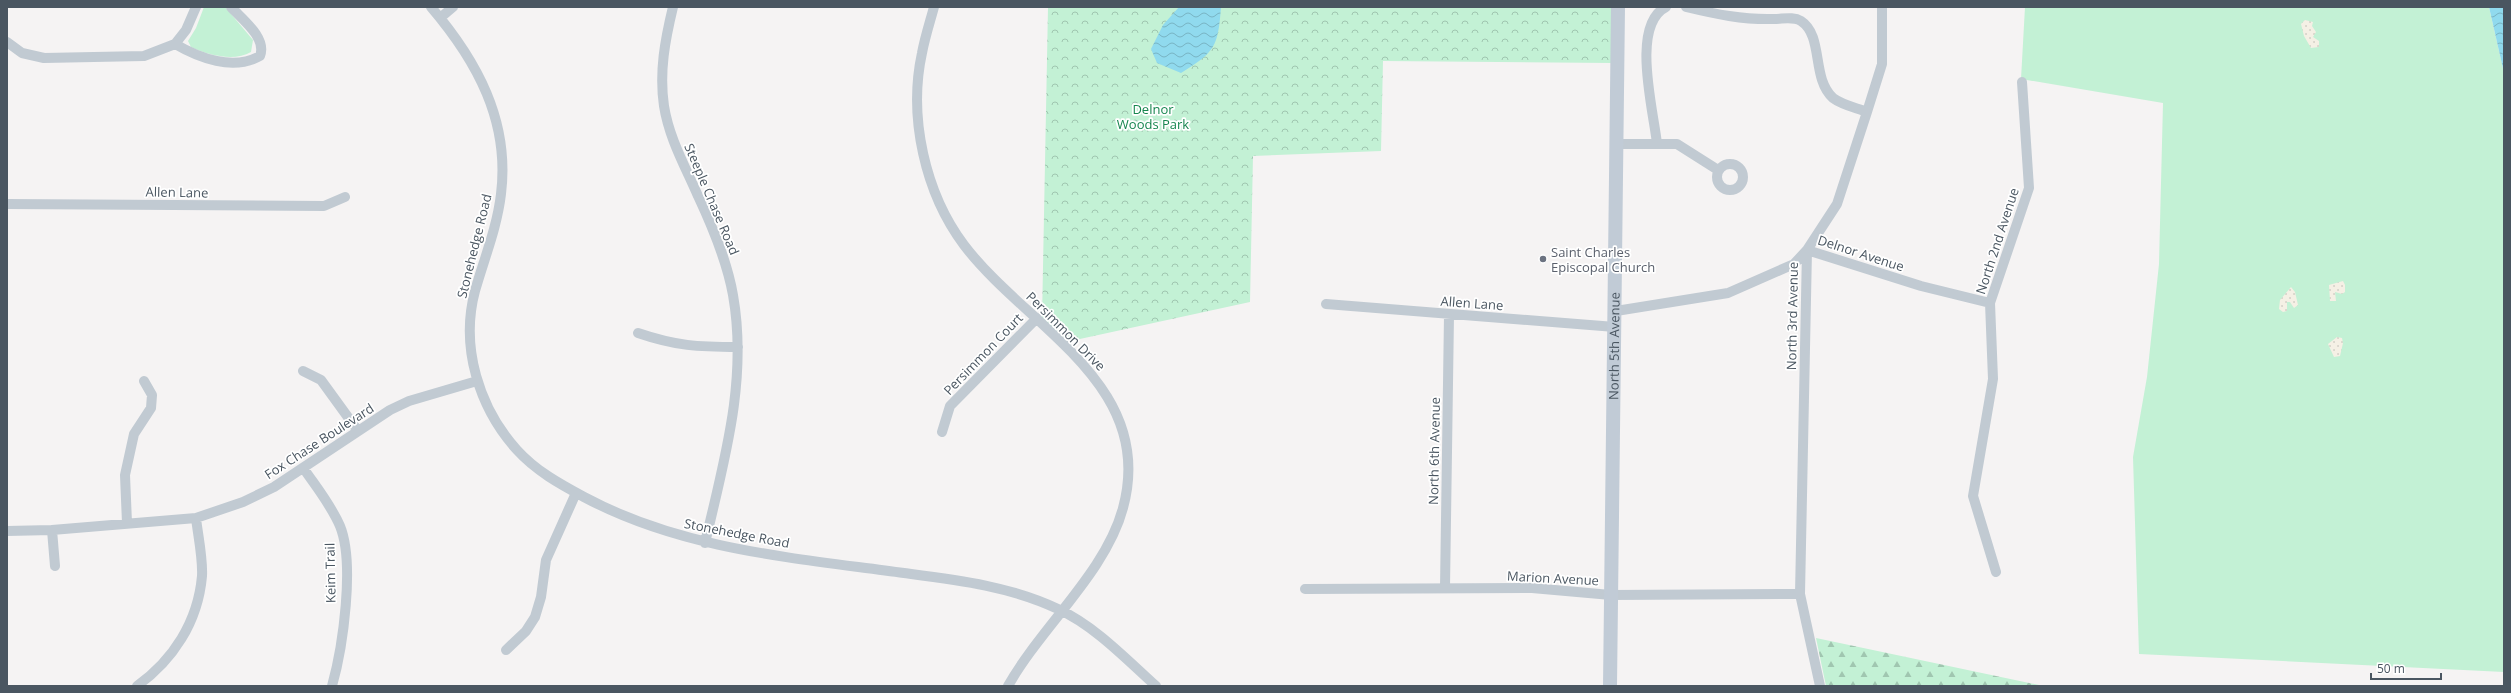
<svg xmlns="http://www.w3.org/2000/svg" width="2511" height="693" font-family="'Open Sans',sans-serif">
	<style>
		.grass { fill: #c3f1d5 }
		.forest { fill: url(#forest-firs) }
		.sand { fill: url(#sand-dots) }
		.park { fill: url(#park-crowns) }
		.water { fill: url(#water-waves) }
		.lines { fill: none; stroke-linecap: round; stroke-linejoin: round }
		.street { stroke: #c1cad2; stroke-width: 10 }
		.secondary { stroke: #c1cbd6; stroke-width: 14 }
		.worship-dot { fill: #6b7280; stroke: #fff; stroke-width: 1.5 }
		.labels { text-anchor: middle; stroke-width: 3.5; stroke-linejoin: round; paint-order: stroke }
		.park-label { font-size: 13px; fill: #17864f; stroke: #fff }
		.street-label { font-size: 13px; fill: #4a5661; stroke: #fff }
		.worship-label { font-size: 13px; fill: #5b616d; stroke: #fff; text-anchor: start }
	</style>
	<defs>
		<pattern id="forest-firs" width="22" height="20" patternUnits="userSpaceOnUse"><rect width="22" height="20" fill="#c3f1d5"/><path d="M5 1l3.5 6h-7zM16 11l3.5 6h-7z" fill="#a0c6b0"/></pattern>
		<pattern id="sand-dots" width="8" height="8" patternUnits="userSpaceOnUse"><rect width="8" height="8" fill="#f5f0e5"/><path d="M2 2h.1M6 6h.1" fill="none" stroke="#d4d0c7" stroke-width="1.8" stroke-linecap="round"/></pattern>
		<pattern id="park-crowns" width="20" height="18" patternUnits="userSpaceOnUse"><rect width="20" height="18" fill="#c3f1d5"/><path d="M2 6a3 3 0 1 1 6 0M12 15a3 3 0 1 1 6 0" fill="none" stroke="#a0c6b0"/></pattern>
		<pattern id="water-waves" width="16" height="10" patternUnits="userSpaceOnUse"><rect width="16" height="10" fill="#90daee"/><path d="M0 5q4-4 8 0t8 0" fill="none" stroke="#78b4c4"/></pattern>
	</defs>
	<rect width="100%" height="100%" fill="#f5f3f3"/>
	<!-- grass -->
	<path class="grass" d="M204,7L226,8L253,40L251,52C234,62 208,55 191,47L188,41L196,28Z
		M2025,7H2489L2504,73V672L2139,654L2133,457L2147,377L2159,264L2163,103L2021,79Z"/>
	<!-- forest -->
	<path class="forest" d="M1816,638L2044,686H1826Z"/>
	<!-- sand -->
	<path class="sand" d="M2305,20L2313,22L2312,26L2316,32L2313,37L2319,41V47L2311,48L2304,36L2301,24Z
		M2343,281L2345,285V292L2342,294L2335,292L2336,301H2330L2329,285Z
		M2291,287L2295,292L2298,305L2294,308L2290,302H2287V311L2283,312L2279,309L2280,300Z
		M2337,337L2342,338L2343,343L2340,356L2334,357L2328,344Z"/>
	<!-- park -->
	<path class="park" d="M1048,7H1613L1612,63L1383,61L1381,151L1253,156L1250,302L1066,342L1042,319Z"/>
	<!-- water -->
	<path class="water" d="M1179,7H1221C1218,47 1215,52 1181,73L1157,63L1151,49L1163,25Z
		M2489,7H2504V73Z"/>
	<g class="lines">
		<!-- street -->
		<path class="street" d="M431,7C477,61 510,121 501,194C497,228 484,259 475,291C460,347 479,408 517,450C536,471 560,484 584,497C683,550 796,558 904,573C958,580 1009,586 1058,609C1095,626 1126,659 1156,686
			M673,7C665,40 659,72 664,106C669,138 685,166 698,196C713,228 727,261 733,295C748,380 724,461 705,543
			M934,7C930,22 925,37 922,53C908,117 925,193 964,245C1026,327 1157,384 1123,508C1106,572 1041,627 1008,686
			M1686,7C1715,14 1743,20 1774,19C1783,19 1793,16 1801,21C1824,36 1811,78 1833,98C1842,105 1857,108 1867,112
			M440,18L453,7
			M7,42L22,53L44,58L144,56L175,44L186,30L196,7
			M175,44C199,58 233,71 260,56C267,38 243,20 231,7
			M1617,144H1657C1654,112 1630,25 1666,7
			M1657,144H1677L1718,170
			M1717 177a13 13 0 1 1 26 0a13 13 0 1 1-26 0Z
			M7,204L324,206L345,197
			M1326,304L1615,327
			M1616,311L1728,293L1794,264L1807,250L1921,286L1990,303
			M638,333C676,346 698,347 738,347
			M303,371L321,380L358,431
			M942,432L950,406L1037,318
			M304,469C317,488 331,505 340,526C355,563 343,647 332,686
			M127,523L125,475L134,434L151,408L152,395L144,381
			M52,530L55,566
			M7,531L52,530L196,518L243,502L274,487L390,410L409,401L477,381
			M1996,572L1973,496L1993,379L1990,303L2029,188L2022,82
			M1445,588L1449,315
			M1305,589L1532,588L1611,595L1800,594
			M506,650L526,631L535,617L541,597L546,560L576,493
			M137,686C173,660 198,622 202,576C203,558 198,536 196,518
			M1820,686L1800,594L1807,250L1837,204L1867,112L1882,64V7"/>
		<!-- secondary -->
		<path class="secondary" id="s1" d="M1610,686L1618,7"/>
	</g>
	<!-- markers -->
	<circle class="worship-dot" cx="1543" cy="259" r="4"/>
	<g class="labels">
		<!-- park labels -->
		<g class="park-label">
			<text x="1153" y="114">Delnor<tspan x="1153" dy="15">Woods Park</tspan></text>
		</g>
		<!-- street labels -->
		<g class="street-label">
			<text transform="translate(177 192) rotate(1)" y="5">Allen Lane</text>
			<text transform="translate(712 199) rotate(67)" y="5">Steeple Chase Road</text>
			<text transform="translate(1997 241) rotate(-72)" y="5">North 2nd Avenue</text>
			<text transform="translate(474 246) rotate(-76)" y="5">Stonehedge Road</text>
			<text transform="translate(1861 253) rotate(18)" y="5">Delnor Avenue</text>
			<text transform="translate(1472 303) rotate(4)" y="5">Allen Lane</text>
			<text transform="translate(1792 316) rotate(-89)" y="5">North 3rd Avenue</text>
			<text transform="translate(1066 331) rotate(45)" y="5">Persimmon Drive</text>
			<text dy="5" stroke="none"><textPath href="#s1" startOffset="340">North 5th Avenue</textPath></text>
			<text transform="translate(983 354) rotate(-46)" y="5">Persimmon Court</text>
			<text transform="translate(319 441) rotate(-33)" y="5">Fox Chase Boulevard</text>
			<text transform="translate(1434 451) rotate(-89)" y="5">North 6th Avenue</text>
			<text transform="translate(737 533) rotate(11)" y="5">Stonehedge Road</text>
			<text transform="translate(330 573) rotate(-91)" y="5">Keim Trail</text>
			<text transform="translate(1553 578) rotate(3)" y="5">Marion Avenue</text>
		</g>
		<!-- worship labels -->
		<g class="worship-label">
			<text x="1551" y="257">Saint Charles<tspan x="1551" dy="15">Episcopal Church</tspan></text>
		</g>
	</g>
	<!-- border -->
	<rect width="2511" height="693" fill="none" stroke="#4a5661" stroke-width="16"/>
	<!-- scale -->
	<path d="M2371 673v6h70v-6" fill="none" stroke="#4a5661" stroke-width="2"/>
	<text x="2377" y="673" font-size="12" fill="#4a5661" stroke="#ffffff" stroke-width="3" paint-order="stroke">50 m</text>
</svg>
